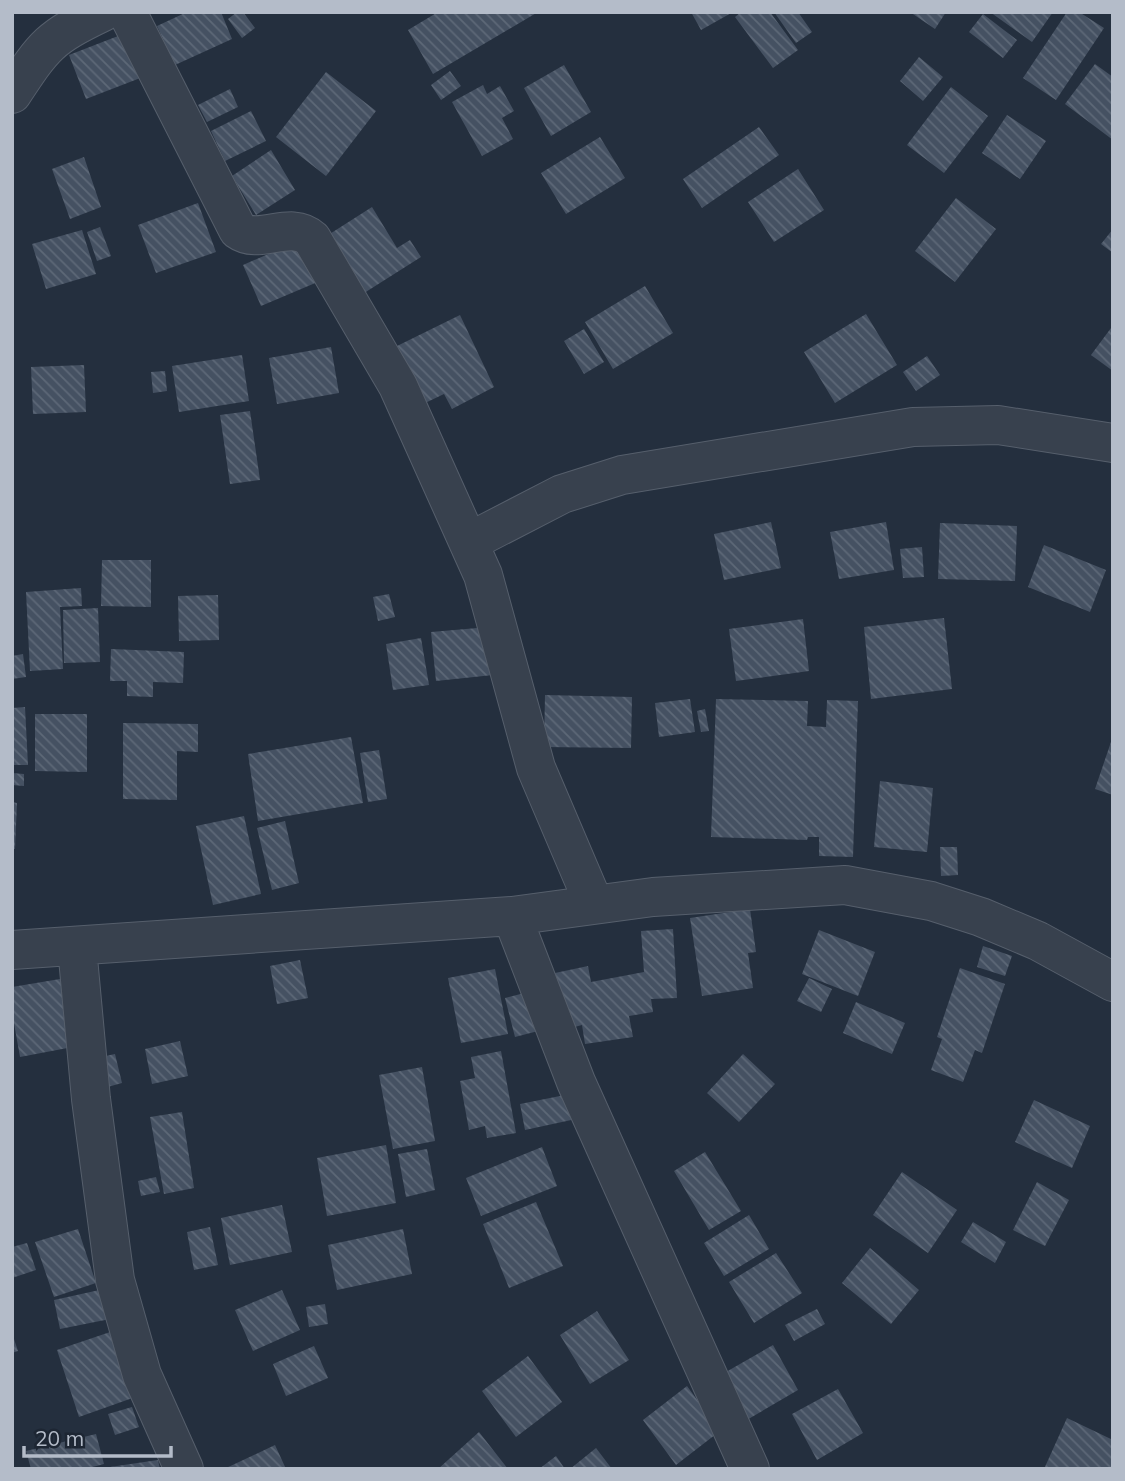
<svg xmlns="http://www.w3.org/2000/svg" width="1125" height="1481" font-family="Mulish,sans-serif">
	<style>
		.building { fill: url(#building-back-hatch) }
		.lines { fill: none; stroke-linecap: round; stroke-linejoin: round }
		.street-casing { stroke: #565f6c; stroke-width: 40 }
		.street { stroke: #38414e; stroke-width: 38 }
	</style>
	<defs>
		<pattern id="building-back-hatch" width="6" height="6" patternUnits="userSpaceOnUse" patternTransform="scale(1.75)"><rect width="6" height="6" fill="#455162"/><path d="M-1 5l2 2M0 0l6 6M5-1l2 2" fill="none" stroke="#5d6877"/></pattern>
	</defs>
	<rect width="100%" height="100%" fill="#242f3e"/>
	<!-- building -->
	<path class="building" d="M187,12H221L232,39L175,65L157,26Z
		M237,12H243L255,28L242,38L228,19Z
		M438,12H538L433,74L408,30Z
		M691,12H733L701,30Z
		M741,12H770L798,50L773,68L735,17Z
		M774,12H798L812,32L796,43Z
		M910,12H946L935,29Z
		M990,12H1053L1032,42Z
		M1067,12H1079L1104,28L1056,100L1023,78Z
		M983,14L1017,40L1003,58L969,32Z
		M131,31L148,75L86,99L69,55Z
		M919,57L943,77L923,101L900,81Z
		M1095,64L1113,77V140L1065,104Z
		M564,65L591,112L551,136L524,88Z
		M450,71L461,86L441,100L431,85Z
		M326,72L376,111L326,176L276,137Z
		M483,85L487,94L500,86L514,111L502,118L513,139L482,156L452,102Z
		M951,87L988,116L944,173L907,145Z
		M230,89L238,107L207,122L198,105Z
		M251,111L266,141L225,161L211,131Z
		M1007,115L1046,141L1020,179L982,153Z
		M759,127L779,155L702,208L683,179Z
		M600,137L625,178L566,214L541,173Z
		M271,150L295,190L256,215L232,176Z
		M84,157L101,207L70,219L52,169Z
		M798,169L824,210L774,242L748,202Z
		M956,198L996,229L955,282L915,251Z
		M198,203L216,252L156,273L138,225Z
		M372,207L397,248L410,240L421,257L361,295L325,237Z
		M100,227L111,256L97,261L87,232Z
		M1113,229V253L1101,244Z
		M82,230L96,274L46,289L32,244Z
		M303,239L320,281L261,306L243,265Z
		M645,286L673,333L613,369L585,322Z
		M866,314L897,365L835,403L804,352Z
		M460,315L494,387L452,409L444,394L423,404L395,347Z
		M1111,328L1113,330V371L1091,355Z
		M584,329L604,362L584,374L564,341Z
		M331,347L339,393L277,404L269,358Z
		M242,355L249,401L179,412L172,366Z
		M927,356L940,375L916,391L903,372Z
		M84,365L86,412L33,414L31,367Z
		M165,371L167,391L153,393L151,372Z
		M250,411L260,480L230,484L220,415Z
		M771,522L781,568L724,580L714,534Z
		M886,522L894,570L839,579L830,532Z
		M940,523L1017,526L1015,581L938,579Z
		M1044,545L1106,570L1090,612L1028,587Z
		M922,547L924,577L903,578L900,549Z
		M102,560H151V607L101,606Z
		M81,588L82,606L60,607L63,669L30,671L26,592Z
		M389,594L395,617L378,621L373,597Z
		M218,595L219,640L179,641L178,596Z
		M98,608L100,662L64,663L63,610Z
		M944,618L952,689L871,699L864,627Z
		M803,619L809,671L736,681L729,629Z
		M489,627L493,675L436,681L431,632Z
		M421,638L429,685L393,690L386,644Z
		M111,649L184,652L183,683L153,682V697L127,696V681H110Z
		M23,654L26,677L12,679V656Z
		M545,695L632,697L631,748L544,747Z
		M690,699L695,732L659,737L655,703Z
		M716,699L808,701L807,726L826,727L827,700L858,701L853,857L819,856V837H808L807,840L711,837Z
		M25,707L28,765H12V708Z
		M705,709L709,731L701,732L697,711Z
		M35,714H87V772L35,771Z
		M123,723L198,724V752L177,751V800L123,799Z
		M1113,736V795L1095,789Z
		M351,737L363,803L258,821L248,754Z
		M379,750L387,799L368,802L360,753Z
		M12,773L24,774V786L12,785Z
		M880,781L933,788L927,852L874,847Z
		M12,802L17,803L15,849H12Z
		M244,816L261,894L213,905L196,826Z
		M285,821L299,883L272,890L257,828Z
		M940,847H957L958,875L941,876Z
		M750,909L756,952L748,953L753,988L702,996L690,918Z
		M673,929L677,998L651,999L653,1012L629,1016L633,1037L585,1044L582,1025L567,1029L555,973L588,966L591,982L644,972L641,931Z
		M819,930L875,952L858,996L802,974Z
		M983,946L1012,956L1005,976L977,967Z
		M300,960L308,998L277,1004L270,966Z
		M960,968L1005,984L982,1053L975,1050L963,1082L931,1070L942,1039L937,1037Z
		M495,969L508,1034L461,1043L448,978Z
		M66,978L78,1046L20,1057L12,1012V987Z
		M809,978L832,989L821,1012L797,1001Z
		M532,991L542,1030L515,1037L505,998Z
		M856,1002L905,1023L892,1054L843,1033Z
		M180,1041L188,1076L152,1084L145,1049Z
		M501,1051L516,1133L487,1138L485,1126L469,1130L460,1081L475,1078L471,1057Z
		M115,1054L122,1083L104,1088L96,1058Z
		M743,1054L775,1084L739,1122L707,1093Z
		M422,1067L435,1141L393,1149L379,1075Z
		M570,1094L576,1119L525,1130L520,1104Z
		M1034,1100L1090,1126L1072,1168L1015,1142Z
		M182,1112L194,1188L164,1194L150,1117Z
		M386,1145L396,1203L327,1216L317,1158Z
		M542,1147L557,1186L481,1216L466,1178Z
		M427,1149L435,1190L406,1197L398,1154Z
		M705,1152L741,1211L709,1230L674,1171Z
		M902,1172L957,1210L928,1253L873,1215Z
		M156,1177L160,1192L141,1196L138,1181Z
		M1037,1182L1069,1200L1045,1246L1013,1230Z
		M536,1202L563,1266L509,1288L483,1224Z
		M282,1205L292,1252L230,1265L221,1218Z
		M749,1215L769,1249L724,1276L704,1243Z
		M973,1222L1006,1242L995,1263L961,1242Z
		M210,1227L218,1265L194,1270L187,1232Z
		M78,1229L96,1283L54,1297L35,1242Z
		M403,1229L412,1274L337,1290L328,1245Z
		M27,1243L36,1270L12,1278V1247Z
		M870,1248L919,1290L891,1324L842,1283Z
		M776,1253L802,1293L754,1323L729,1282Z
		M104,1289L110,1319L60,1329L54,1300Z
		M282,1290L300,1330L253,1351L235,1310Z
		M325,1304L328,1324L309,1327L306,1307Z
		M817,1309L825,1324L794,1341L785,1325Z
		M597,1311L629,1360L590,1384L560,1335Z
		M119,1329L141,1395L79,1417L57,1350Z
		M12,1333L18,1351L12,1353Z
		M773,1345L798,1390L745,1421L719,1376Z
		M314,1346L328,1378L286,1396L273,1364Z
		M528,1356L562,1402L516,1437L482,1391Z
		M687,1386L720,1431L676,1465L643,1420Z
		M838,1389L863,1433L817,1460L792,1414Z
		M132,1407L139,1427L115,1435L108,1414Z
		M1067,1418L1113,1440V1469H1044Z
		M479,1432L508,1469H438Z
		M96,1434L104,1464L85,1469H31L26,1451Z
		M275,1445L286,1469H224Z
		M596,1448L612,1469H570Z
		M556,1456L565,1469H539Z
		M158,1460L160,1469H110V1467Z"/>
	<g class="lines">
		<defs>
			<path id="street" d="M127,12L238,230C260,246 290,219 312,239L398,386L483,575L536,768L594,904
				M12,94C45,44 49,38 103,12
				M469,542L562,494L622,475L913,427L998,425L1113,443
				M512,916L576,1082L750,1469
				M77,947L91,1099L115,1280L142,1375L184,1469
				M12,950L512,916L653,897L845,885L931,901L981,917L1038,941L1113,982"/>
		</defs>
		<!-- street casing -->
		<use href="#street" class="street-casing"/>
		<!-- street -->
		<use href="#street" class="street"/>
	</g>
	<!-- border -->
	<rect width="1125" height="1481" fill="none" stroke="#b4bcc9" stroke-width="28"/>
	<!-- scale -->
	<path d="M24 1446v10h147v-10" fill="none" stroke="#b4bcc9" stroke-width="3.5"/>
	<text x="35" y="1446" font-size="21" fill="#b4bcc9" stroke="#1d2633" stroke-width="5" paint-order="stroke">20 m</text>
</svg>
